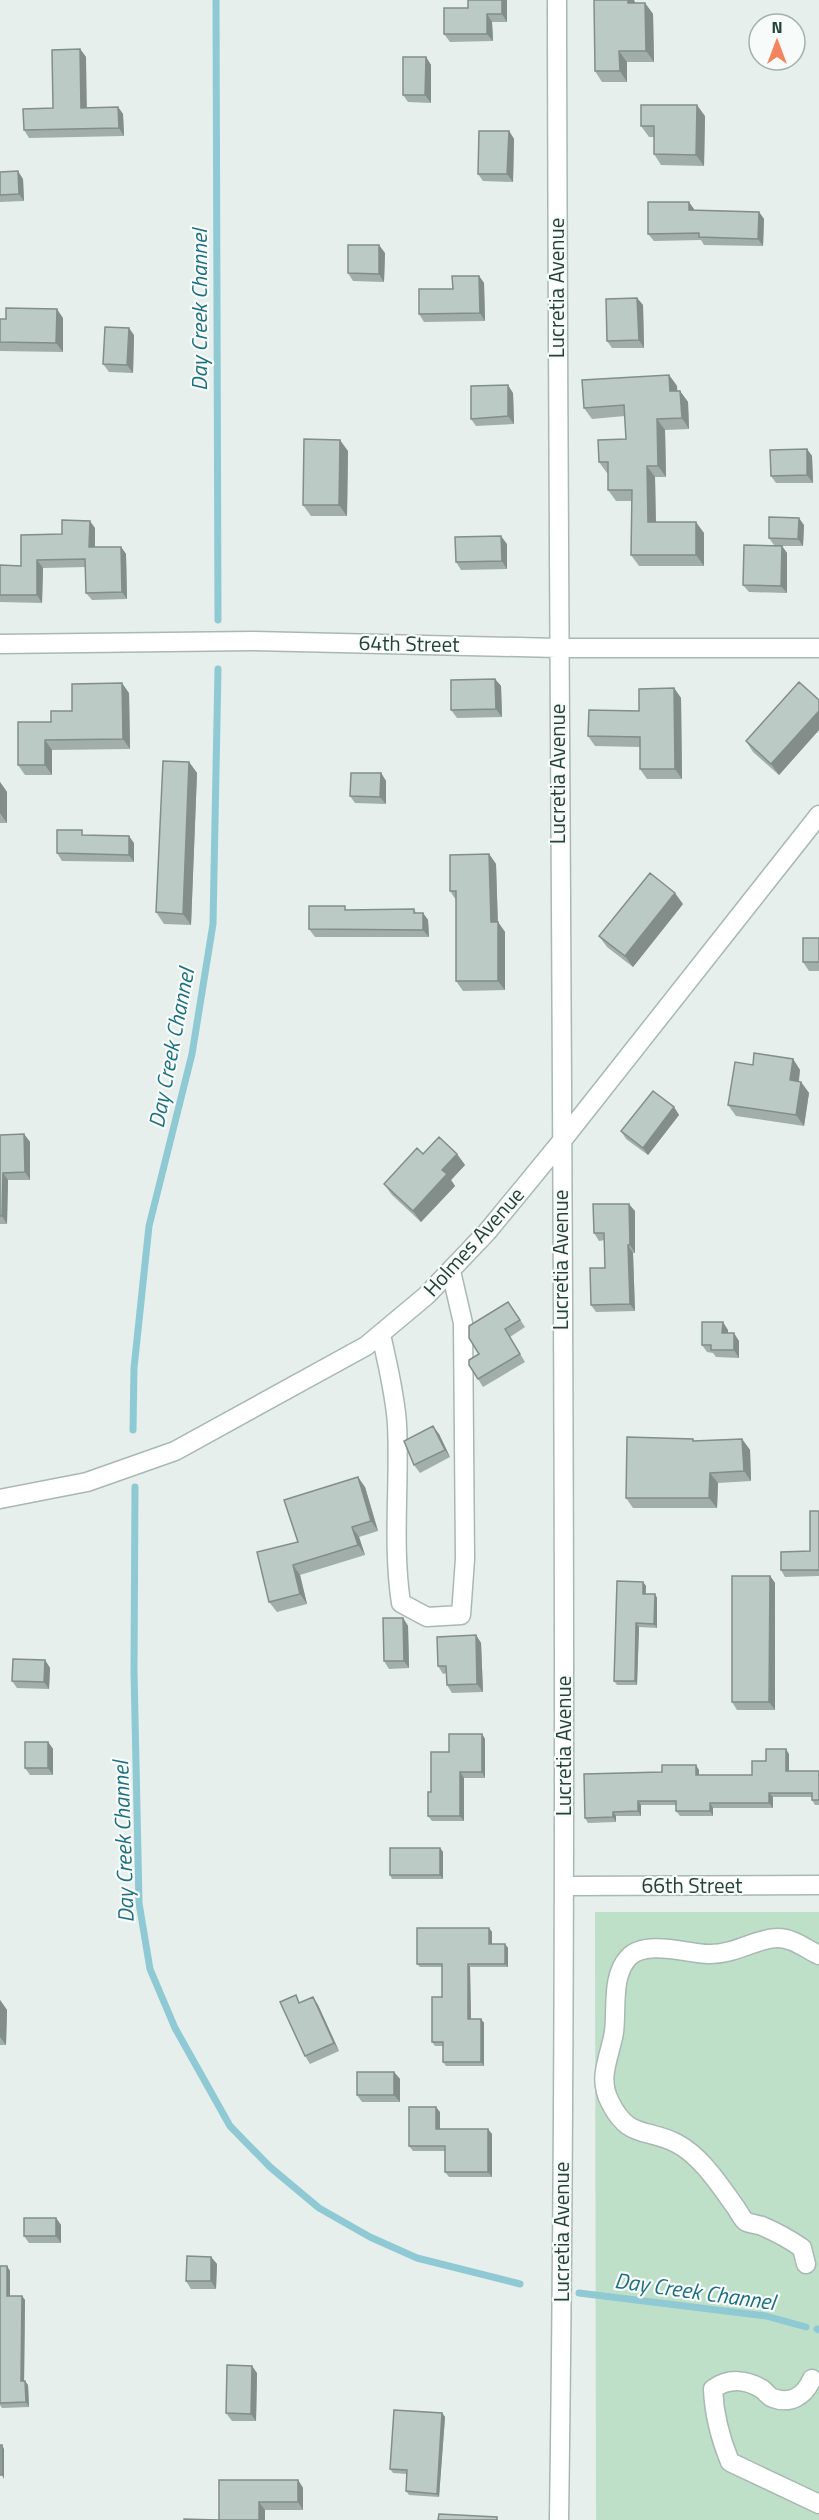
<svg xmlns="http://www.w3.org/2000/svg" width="819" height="2520" font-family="'Titillium Web',sans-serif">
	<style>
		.green { fill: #bfe0c8 }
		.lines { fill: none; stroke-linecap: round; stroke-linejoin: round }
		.stream { stroke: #8ec9d4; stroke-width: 7 }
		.minor-casing { stroke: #a8b8b2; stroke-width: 21 }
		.minor { stroke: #fff; stroke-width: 18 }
		.wall { fill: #a1aea9 }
		.shaded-wall { fill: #838d89 }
		.building { fill: #bbcac4; stroke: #838d89; stroke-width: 1.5 }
		.labels { text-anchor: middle; stroke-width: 4.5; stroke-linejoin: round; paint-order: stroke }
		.street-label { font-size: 21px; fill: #24423a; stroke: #f7fbf9 }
		.water-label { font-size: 22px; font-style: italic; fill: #1c6f80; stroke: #f7fbf9 }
	</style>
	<rect width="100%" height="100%" fill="#e6efeb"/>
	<!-- green -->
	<path class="green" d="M595,1912H819V2520H596Z"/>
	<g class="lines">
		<!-- stream -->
		<path class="stream" d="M216,0L218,620
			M133,1430L134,1368L149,1226L192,1054L213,924L218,669
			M135,1487L134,1671L139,1903L150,1969L175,2028L230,2126L270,2167L319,2208L370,2237L417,2258L520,2284
			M579,2293L766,2316L806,2327
			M817,2329L819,2330"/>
		<defs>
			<path id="minor" d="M557,0C558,840 571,1680 559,2520
				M0,644L252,641L558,648H819
				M381,1334C387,1363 395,1393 397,1424C400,1484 392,1544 401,1603L427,1617L461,1615L465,1559L463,1323L451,1271
				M0,1499L87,1482L175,1451L366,1346L427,1295L487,1232L561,1142L819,815
				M565,1886L819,1885
				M806,2264L802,2248C789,2239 776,2232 762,2226C757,2224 749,2224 745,2221C741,2217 738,2210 734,2205C719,2184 700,2155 676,2143C646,2128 628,2139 610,2102C597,2077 610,2057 614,2032C617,2009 611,1975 629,1957C646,1940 686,1953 708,1954C735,1955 756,1938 778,1938C793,1938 806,1949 819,1955
				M812,2379C805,2395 791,2405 773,2398C769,2397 766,2392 762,2389C746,2379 728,2378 713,2389C714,2414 721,2440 730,2462L819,2504"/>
		</defs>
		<!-- minor casing -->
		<use href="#minor" class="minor-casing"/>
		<!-- minor -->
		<use href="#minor" class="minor"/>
	</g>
	<!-- wall -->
	<path class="wall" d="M507,0V22H492L493,41L450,42L444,34L468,8Z
		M635,2V3H645L653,14L654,62H627V82H602L595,71Z
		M80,49L86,57V108L118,107L123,114L124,136L29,138L24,130L53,108Z
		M426,57L431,65V103L408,102L403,95Z
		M705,116L704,166L661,165L654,154V137H649L641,126Z
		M509,131L514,139L513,182L483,181L478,174Z
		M0,172L23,179L24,201L0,202Z
		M694,209V210L759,212L764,219L763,246L704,245L701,240L654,241L648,234Z
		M385,253L384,282L353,281L348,273Z
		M479,276L484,283L485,321L424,322L419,314L453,289Z
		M637,298L643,305L644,348H612L607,341Z
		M63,318V352L0,351V319Z
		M134,335L133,373L109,372L103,364Z
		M669,375L677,386V391H680L688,402L689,429L665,430L666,477H655L656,522L704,533V566H639L631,555L632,501H616L608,490V473H607L599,462L626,439L625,416L592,419L584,408Z
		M513,393L514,424L476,426L471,419Z
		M807,449L812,456L813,483H776L771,476Z
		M348,451L347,516H311L303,505Z
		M804,525L803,546H782L787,553V593L749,592L743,585L774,545L769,538Z
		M95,528V547H121L126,554L127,599L92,600L86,593V567L43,568L42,603L0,602V565L21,566L62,534Z
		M507,544V569L461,570L456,562Z
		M495,679L501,686L502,717L457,718L451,710Z
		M674,688L681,698L682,779H647L640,769V747L595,746L588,736L639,711Z
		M129,693L130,749L52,750V775H25L18,765L51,722L72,711Z
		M819,700V730L779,775L753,752L746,741Z
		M189,762L197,773L191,925L164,924L156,912Z
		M381,773L386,781V804L355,803L350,796Z
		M0,782L7,792V823H0Z
		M86,835L134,843V862L62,861L57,853Z
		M489,854L496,864L498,922L505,932V990L463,991L456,981V900L450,891Z
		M683,904L633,967L607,947L599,936Z
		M414,909L416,913H423L428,920L429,937H315L309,929L348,910Z
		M819,938V971H809L803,962Z
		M793,1059L800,1070L799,1082H801L809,1093L804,1126L736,1116L728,1105L753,1065Z
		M674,1107L679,1115L648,1155L626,1139L621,1131Z
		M24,1134L30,1142V1180H8L7,1224H0V1135Z
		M423,1154H457L465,1165L451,1180L455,1186L421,1222L392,1195L384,1184Z
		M635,1211V1253H633L635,1311L596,1312L591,1305L605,1268V1240L599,1241L594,1233Z
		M508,1302L525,1327L510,1337L525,1362L483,1387L478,1379L479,1354Z
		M728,1330V1333L739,1341V1358L716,1357L713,1353L707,1352L702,1345Z
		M439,1434L450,1457L420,1473L414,1465Z
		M742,1439L750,1450L751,1481L718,1483L717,1508H633L626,1498L695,1441Z
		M365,1487L378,1531L359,1537L365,1555L300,1575L307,1604L277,1612L269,1602L298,1542Z
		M819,1511V1576L785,1577L781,1570L810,1551Z
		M770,1576L775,1583V1710H737L732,1702Z
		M643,1582L646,1586V1594H655L657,1598V1628L639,1627L637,1685H617L614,1681Z
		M403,1618L408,1626L409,1668L389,1669L384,1661Z
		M476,1635L481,1643L483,1692L452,1693L447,1685V1673L443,1674L438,1666Z
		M45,1660L50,1668L49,1689L17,1688L12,1681Z
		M482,1734L485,1739V1778H464V1821H432L428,1816L431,1792L449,1752Z
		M48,1742L53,1749V1775H30L25,1768Z
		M789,1754V1771H819V1805H815L812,1800V1797H773V1808H713V1816H680L676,1811V1805H641V1816H616V1822L588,1823L585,1818L699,1770V1775H752L766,1761Z
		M440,1848L443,1852V1879H392L390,1875Z
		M489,1928L492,1932V1944H505L508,1948V1967H470L471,2019H481L484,2023V2066H446L443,2062V2046H435L432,2042L442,1997V1967H420L417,1964Z
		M313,1997L318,2005L339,2051L310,2064L305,2056L301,2002Z
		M0,2000L7,2010L6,2045H0Z
		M394,2072L400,2079V2102H362L357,2095Z
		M440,2112V2129L492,2134V2177H449L445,2172V2151H413L409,2146Z
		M56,2218L61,2225V2243H29L24,2236Z
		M211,2257L217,2264L216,2289H191L186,2281Z
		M0,2266H7L10,2271V2296H22L25,2300L24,2381L28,2385L29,2407L2,2408L0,2405Z
		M257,2373L256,2421H232L226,2413Z
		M442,2413L445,2417L439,2497L409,2495L406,2491L407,2474L393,2473L390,2469Z
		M298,2480L303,2488V2510H265V2520H219Z"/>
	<!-- shaded-wall -->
	<path class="shaded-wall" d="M502,0H507V22L502,14Z
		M628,0H634L635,2L636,14L628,3Z
		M645,3L653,14L654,62L646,51Z
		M487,14L492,22L493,41L487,34Z
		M80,49L86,57L87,115L81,108Z
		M619,51L627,62V82L620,71Z
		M426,57L431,65V103L425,95Z
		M697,105L705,116L704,166L696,155Z
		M118,107L123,114L124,136L119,128Z
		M509,131L514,139L513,182L507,174Z
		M18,171L23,179L24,201L19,194Z
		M689,202L694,209V217L689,210Z
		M759,212L764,219L763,246L758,239Z
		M379,245L385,253L384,282L379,274Z
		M479,276L484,283L485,321L480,313Z
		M637,298L643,305L644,348L639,340Z
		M57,309L63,318V352L56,343Z
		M129,328L134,335L133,373L127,365Z
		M669,375L677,386L678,402L670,391Z
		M508,385L513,393L514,424L508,416Z
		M680,391L688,402L689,429L682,418Z
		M657,419L665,430L666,477L658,466Z
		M340,440L348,451L347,516L339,505Z
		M807,449L812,456L813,483L807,475Z
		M647,466L655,477L656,533L648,522Z
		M799,518L804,525L803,546L798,539Z
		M90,521L95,528V555L89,547Z
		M696,522L704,533V566L696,555Z
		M501,536L507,544V569L502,561Z
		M782,546L787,553V593L781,586Z
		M121,547L126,554L127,599L122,592Z
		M37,560L43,568L42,603L37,595Z
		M495,679L501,686L502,717L496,709Z
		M122,683L129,693L130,749L123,739Z
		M674,688L681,698L682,779L675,769Z
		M819,711V730L779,775L771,764Z
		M45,740L52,750V775L45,765Z
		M189,762L197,773L191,925L183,914Z
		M381,773L386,781V804L380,797Z
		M0,782L7,792V823L0,813Z
		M129,836L134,843V862L129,855Z
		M489,854L496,864L498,932L491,922Z
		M675,893L683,904L633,967L625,956Z
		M423,913L428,920L429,937L423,930Z
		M498,922L505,932V990L498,981Z
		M793,1059L800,1070L797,1091L790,1080Z
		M801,1082L809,1093L804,1126L796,1115Z
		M674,1107L679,1115L648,1155L643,1148Z
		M24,1134L30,1142V1180L25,1172Z
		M457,1154L465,1165L451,1180L455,1186L421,1222L413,1211L442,1170Z
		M3,1173L8,1180L7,1224L2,1216Z
		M629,1204L635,1211V1253L630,1245Z
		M628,1245L633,1253L635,1311L630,1304Z
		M723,1322L728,1330V1341L722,1333Z
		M734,1333L739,1341V1358L734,1350Z
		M433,1426L439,1434L450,1457L445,1450Z
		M742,1439L750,1450L751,1481L744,1471Z
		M710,1473L718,1483L717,1508L709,1498Z
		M358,1477L365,1487L378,1531L371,1521Z
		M352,1527L359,1537L365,1555L358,1545Z
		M293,1565L300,1575L307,1604L300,1594Z
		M770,1576L775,1583V1710L769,1702Z
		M643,1582L646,1586L645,1598L643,1594Z
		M655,1594L657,1598V1628L654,1624Z
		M403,1618L408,1626L409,1668L404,1661Z
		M636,1623L639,1627L637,1685L635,1681Z
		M476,1635L481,1643L483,1692L477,1684Z
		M45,1660L50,1668L49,1689L44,1682Z
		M482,1734L485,1739V1778L482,1772Z
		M48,1742L53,1749V1775L48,1768Z
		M786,1749L789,1754V1776L786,1771Z
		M696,1765L699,1770V1780L696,1775Z
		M460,1772L464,1778V1821L460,1816Z
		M769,1793L773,1797V1808L769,1803Z
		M638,1801L641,1805V1816L638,1811Z
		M710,1803L713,1808V1816L710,1811Z
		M613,1812L616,1816V1822L613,1817Z
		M440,1848L443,1852V1879L440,1875Z
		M489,1928L492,1932V1948L489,1944Z
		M505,1944L508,1948V1967L505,1964Z
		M468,1964L470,1967L471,2023L468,2019Z
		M313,1997L318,2005L339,2051L334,2043Z
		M0,2000L7,2010L6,2045L0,2037Z
		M481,2019L484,2023V2066L481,2062Z
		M394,2072L400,2079V2102L394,2095Z
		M436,2107L440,2112V2134L436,2129Z
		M488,2129L492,2134V2177L488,2172Z
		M56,2218L61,2225V2243L56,2236Z
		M211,2257L217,2264L216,2289L211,2281Z
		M7,2266L10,2271V2300L7,2296Z
		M22,2296L25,2300L24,2385L21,2381Z
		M252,2366L257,2373L256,2421L251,2414Z
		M25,2381L28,2385L29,2407L26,2402Z
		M442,2413L445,2417L439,2497L437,2494Z
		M2,2445L4,2449V2479L2,2475Z
		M298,2480L303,2488V2510L298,2502Z
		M259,2502L265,2510V2520H259Z"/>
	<!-- building -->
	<path class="building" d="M468,0H502V14H487V34H444V8H468Z
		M594,0H628V3H645L646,51H619L620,71H595Z
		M80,49L81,108L118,107L119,128L24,130L23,109L53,108L52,50Z
		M403,57H426L425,95H403Z
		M641,105H697L696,155L654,154V126H641Z
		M479,131H509L507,174H478Z
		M18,171L19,194L0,195V172Z
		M648,202H689V210L759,212L758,239L699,237V233L648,234Z
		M348,245H379V274L348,273Z
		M452,276H479L480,313L419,314V289H453Z
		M637,298L639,340L607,341L606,299Z
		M6,308L57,309L56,343L0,342V319H6Z
		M105,327L129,328L127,365L103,364Z
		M669,375L670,391H680L682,418L657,419L658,466H647L648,522H696V555H631L632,490H608V462H599L598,440L626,439L624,405L584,408L582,380Z
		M508,385V416L471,419V386Z
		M304,439L340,440L339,505H303Z
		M807,449V475L771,476L770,450Z
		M769,517L799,518L798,539L769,538Z
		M62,520L90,521L89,547H121L122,592L86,593L85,559L37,560V595H0V565L21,566V535L62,534Z
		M501,536L502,561L456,562L455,537Z
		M744,545L782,546L781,586L743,585Z
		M495,679L496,709L451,710V680Z
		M799,682L819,700V711L771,764L746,741Z
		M122,683L123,739L45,740V765H18V722H51V711H72V684Z
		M674,688L675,769H640V737L588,736L589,710L639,711V689Z
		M163,761L189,762L183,914L156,912Z
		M351,773H381L380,797L350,796Z
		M57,830H82V835L129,836V855L57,853Z
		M489,854L491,922H498V981H456V891H450V855Z
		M650,873L675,893L625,956L599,936Z
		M309,906H345V910L414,909V913H423V930L309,929Z
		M803,938H819V962H803Z
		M754,1053L793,1059L790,1080L801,1082L796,1115L728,1105L735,1062L753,1065Z
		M653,1091L674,1107L643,1148L621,1131Z
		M24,1134L25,1172L3,1173L2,1216H0V1135Z
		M439,1137L457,1154L442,1170L447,1174L413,1211L384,1184L417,1148L423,1154Z
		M593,1204H629L630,1245H628L630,1304L591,1305L590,1268H605L604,1233H594Z
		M508,1302L520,1320L505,1329L520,1354L478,1379L469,1365V1360L479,1354L469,1338V1326Z
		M702,1322H723L722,1333H734V1350H711V1345H702Z
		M433,1426L445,1450L414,1465L404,1441Z
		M627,1437L693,1439V1441L742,1439L744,1471L710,1473L709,1498H626Z
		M358,1477L371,1521L352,1527L358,1545L293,1565L300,1594L269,1602L257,1552L298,1542L284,1500Z
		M810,1511H819V1570H781V1552L810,1551Z
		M732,1576H770L769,1702H732Z
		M617,1581L643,1582V1594H655L654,1624L636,1623L635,1681H614Z
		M383,1618H403L404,1661H384Z
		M476,1635L477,1684L447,1685L446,1666H438L437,1637Z
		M13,1659L45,1660L44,1682L12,1681Z
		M449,1734H482V1772H460V1816H428V1792H431V1752H449Z
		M25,1742H48V1768H25Z
		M766,1749H786V1771H819V1800H812V1793H769V1803H710V1811H676V1801H638V1811L613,1812V1817L585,1818L584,1774L662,1772V1765H696V1775H752V1761H766Z
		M390,1848H440V1875H390Z
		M417,1928H489V1944H505V1964H468V2019H481V2062H443V2042H432V1997H442V1964H417Z
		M296,1995L299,2003L313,1997L334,2043L305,2056L280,2002Z
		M357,2072H394V2095H357Z
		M409,2107H436V2129H488V2172H445V2146H409Z
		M24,2218H56V2236H24Z
		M187,2256L211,2257V2281H186Z
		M0,2266H7V2296H22L21,2381H25L26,2402L0,2403Z
		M227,2365L252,2366L251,2414L226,2413Z
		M394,2410L442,2413L437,2494L406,2491L407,2470L390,2469Z
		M0,2445H2V2475H0Z
		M219,2480H298V2502H259V2520H184V2519L219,2520Z
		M439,2514L497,2517V2520H438Z"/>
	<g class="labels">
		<!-- street labels -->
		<g class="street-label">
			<text transform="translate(557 288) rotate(-90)" y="7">Lucretia Avenue</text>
			<text transform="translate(409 644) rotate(1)" y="7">64th Street</text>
			<text transform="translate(558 774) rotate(-90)" y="7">Lucretia Avenue</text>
			<text transform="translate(474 1242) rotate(-48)" y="7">Holmes Avenue</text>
			<text transform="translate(561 1260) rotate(-90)" y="7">Lucretia Avenue</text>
			<text transform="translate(564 1746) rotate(-90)" y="7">Lucretia Avenue</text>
			<text x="692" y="1893">66th Street</text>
			<text transform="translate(562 2232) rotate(-90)" y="7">Lucretia Avenue</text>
		</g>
		<!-- water labels -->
		<g class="water-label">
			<text transform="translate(199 310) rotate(-90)" y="8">Day Creek Channel</text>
			<text transform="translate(171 1048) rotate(-79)" y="8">Day Creek Channel</text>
			<text transform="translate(123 1842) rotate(-92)" y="8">Day Creek Channel</text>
			<text transform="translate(695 2291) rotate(8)" y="8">Day Creek Channel</text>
		</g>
	</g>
	<!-- north arrow -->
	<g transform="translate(777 42)"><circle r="28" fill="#f7fbf9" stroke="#a3b1ad" stroke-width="1.5"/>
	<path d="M0-4.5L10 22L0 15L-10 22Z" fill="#f4845f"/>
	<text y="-9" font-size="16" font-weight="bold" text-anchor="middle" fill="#24423a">N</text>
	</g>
</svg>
